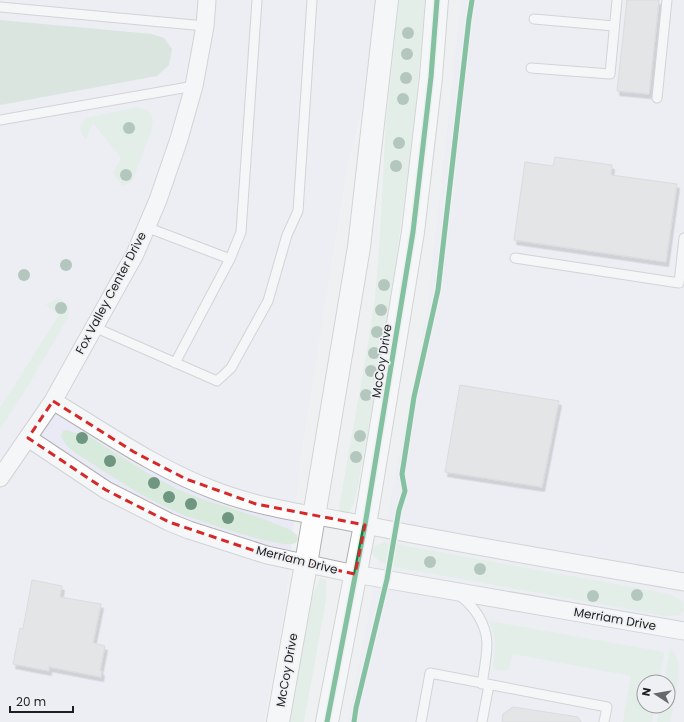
<svg xmlns="http://www.w3.org/2000/svg" width="684" height="722" font-family="Poppins,sans-serif">
	<style>
		.commercial { fill: #eae9f6; fill-rule: evenodd }
		.green { fill: #d7eadc }
		.forest { fill: #c0d8c7 }
		.building { fill: #d7d7d8; stroke: #c2c2c3; filter: url(#shadow) }
		.lines { fill: none; stroke-linecap: round; stroke-linejoin: round }
		.service-casing { stroke: #b0b0b2; stroke-width: 11 }
		.minor-casing { stroke: #b0b0b2; stroke-width: 19 }
		.tertiary-casing { stroke: #b0b0b2; stroke-width: 24 }
		.service { stroke: #fdfdfd; stroke-width: 9 }
		.minor { stroke: #fdfdfd; stroke-width: 17 }
		.tertiary { stroke: #fdfdfd; stroke-width: 22 }
		.cycleway-casing { stroke: #eef0f3; stroke-width: 8 }
		.cycleway { stroke: #00873e; stroke-width: 5 }
		.tree { fill: #6e9681 }
		.marked { fill: none; stroke: #d62828; stroke-width: 3; stroke-dasharray: 8 5; stroke-linejoin: round }
		.labels { text-anchor: middle; stroke-width: 3.5; stroke-linejoin: round; paint-order: stroke }
		.street-label { font-size: 12px; fill: #1d1e1f; stroke: #eef0f3 }
	</style>
	<defs>
		<filter id="shadow"><feDropShadow dx="2.5" dy="4.5" stdDeviation="0" flood-color="#0004"/></filter>
	</defs>
	<rect width="100%" height="100%" fill="#eff0f2"/>
	<!-- commercial -->
	<path class="commercial" d="M0,0H375L363,102L346,173L301,454L285,606L264,722H0Z
		M461,0H684V722H348L428,305ZM644,682H668V706H644Z"/>
	<!-- green -->
	<path class="green" d="M399,0H425C413,163 388,325 358,485L353,506L348,514L340,513L339,508L368,344L375,297L379,251L386,122Z
		M138,107L148,110L153,120L150,135L132,182L122,186L113,173L121,158L93,123L86,140C79,131 78,127 86,118Z
		M57,298C68,302 69,306 68,318L20,399L0,429V408L59,315L46,305Z
		M66,430L88,436L154,477L177,489L202,499L264,519L289,529L297,535C298,538 298,541 295,543C286,550 209,524 195,519C179,514 164,506 150,499C125,486 101,469 77,454L67,446L61,437L63,431Z
		M385,542L659,592L672,595L683,602L684,611L680,615L665,616L395,567C390,565 382,563 377,559C366,551 375,544 385,542Z
		M320,578L326,580V600L304,722H288L312,597Z
		M489,621L664,652L659,682H644V706H655L652,722H623L631,676L513,654L509,669L506,671L495,670L493,666C496,648 496,638 489,621Z
		M670,648C673,651 676,655 677,659C683,672 673,707 670,722H657L660,706H668V682H664Z"/>
	<!-- forest -->
	<path class="forest" d="M0,20L152,34L164,38L172,49L169,65L157,76L0,105Z"/>
	<!-- building -->
	<path class="building" d="M627,0H659L649,94L617,91Z
		M555,157L612,165L611,175L677,184L666,262L514,240L525,162L553,166Z
		M460,385L559,401L542,487L445,472Z
		M32,580L62,586L60,597L101,604L93,643L105,646L100,671H102L101,677L49,667V671L13,664L20,628L23,629Z
		M513,707L578,717L581,722H502L503,714Z"/>
	<g class="lines">
		<defs>
			<path id="service" d="M0,7L205,26
				M534,19L614,26
				M531,68L610,74L617,0
				M657,98L667,0
				M0,120L194,86
				M146,227L230,259L241,232L257,0
				M515,258L679,283L684,238
				M94,327L217,381L231,368L268,301L287,235L298,211L312,0
				M175,363L230,259
				M459,595C474,606 486,623 487,643C487,656 484,671 482,684
				M421,722L430,673L607,707L604,722
				M482,722L489,685"/>
			<path id="minor" d="M53,401C106,433 157,469 216,491C260,508 309,514 355,523C464,545 575,563 684,582
				M28,438L106,490L169,522L189,530L267,555L355,574L684,631
				M0,478L53,401L135,254L158,200L179,139L194,86L205,26L207,0"/>
			<path id="tertiary" d="M278,722L306,564L359,247L387,0
				M327,722L365,525L413,232L431,77L437,0"/>
		</defs>
		<!-- service casing -->
		<use href="#service" class="service-casing"/>
		<!-- minor casing -->
		<use href="#minor" class="minor-casing"/>
		<!-- tertiary casing -->
		<use href="#tertiary" class="tertiary-casing"/>
		<!-- service -->
		<use href="#service" class="service"/>
		<!-- minor -->
		<use href="#minor" class="minor"/>
		<!-- tertiary -->
		<use href="#tertiary" class="tertiary"/>
		<defs>
			<path id="cycleway" d="M327,722L365,525L413,232L431,77L437,0
				M354,722L356,708L387,579L399,510L405,491L402,474L414,397L438,290L469,19L472,0"/>
		</defs>
		<!-- cycleway casing -->
		<use href="#cycleway" class="cycleway-casing"/>
		<!-- cycleway -->
		<use href="#cycleway" class="cycleway"/>
	</g>
	<!-- trees -->
	<g class="tree">
		<circle cx="408" cy="33" r="6"/>
		<circle cx="407" cy="54" r="6"/>
		<circle cx="406" cy="78" r="6"/>
		<circle cx="403" cy="99" r="6"/>
		<circle cx="129" cy="128" r="6"/>
		<circle cx="399" cy="143" r="6"/>
		<circle cx="396" cy="166" r="6"/>
		<circle cx="126" cy="175" r="6"/>
		<circle cx="66" cy="265" r="6"/>
		<circle cx="24" cy="275" r="6"/>
		<circle cx="384" cy="285" r="6"/>
		<circle cx="61" cy="308" r="6"/>
		<circle cx="381" cy="310" r="6"/>
		<circle cx="377" cy="332" r="6"/>
		<circle cx="374" cy="353" r="6"/>
		<circle cx="371" cy="371" r="6"/>
		<circle cx="366" cy="395" r="6"/>
		<circle cx="360" cy="436" r="6"/>
		<circle cx="82" cy="438" r="6"/>
		<circle cx="356" cy="457" r="6"/>
		<circle cx="110" cy="461" r="6"/>
		<circle cx="154" cy="483" r="6"/>
		<circle cx="169" cy="497" r="6"/>
		<circle cx="191" cy="504" r="6"/>
		<circle cx="228" cy="518" r="6"/>
		<circle cx="430" cy="562" r="6"/>
		<circle cx="480" cy="569" r="6"/>
		<circle cx="637" cy="595" r="6"/>
		<circle cx="593" cy="596" r="6"/>
	</g>
	<!-- marked area -->
	<path d="M0 0H684V722H0ZM53,401L134,452L186,479L256,504L365,525L355,574L267,555L169,522L106,490L28,438Z" fill="#eff0f2" fill-opacity=".55" fill-rule="evenodd"/>
	<path class="marked" d="M53,401L134,452L186,479L256,504L365,525L355,574L267,555L169,522L106,490L28,438Z"/>
	<g class="labels">
		<!-- street labels -->
		<g class="street-label">
			<text transform="translate(111 293) rotate(-62)" y="4">Fox Valley Center Drive</text>
			<text transform="translate(382 361) rotate(-81)" y="4">McCoy Drive</text>
			<text transform="translate(297 560) rotate(14)" y="4">Merriam Drive</text>
			<text transform="translate(615 619) rotate(10)" y="4">Merriam Drive</text>
			<text transform="translate(287 670) rotate(-80)" y="4">McCoy Drive</text>
		</g>
	</g>
	<!-- north arrow -->
	<g transform="translate(656 694) rotate(282)"><circle r="19" fill="#eef0f3" stroke="#9a9c9e"/>
	<path d="M0-3L7 15L0 10L-7 15Z" fill="#666869"/>
	<text y="-6" font-size="11" font-weight="bold" text-anchor="middle" fill="#1d1e1f">N</text>
	</g>
	<!-- scale -->
	<path d="M10 706v6h63v-6" fill="none" stroke="#1d1e1f" stroke-width="2"/>
	<text x="16" y="706" font-size="12" fill="#1d1e1f" stroke="#eef0f3" stroke-width="3" paint-order="stroke">20 m</text>
</svg>
